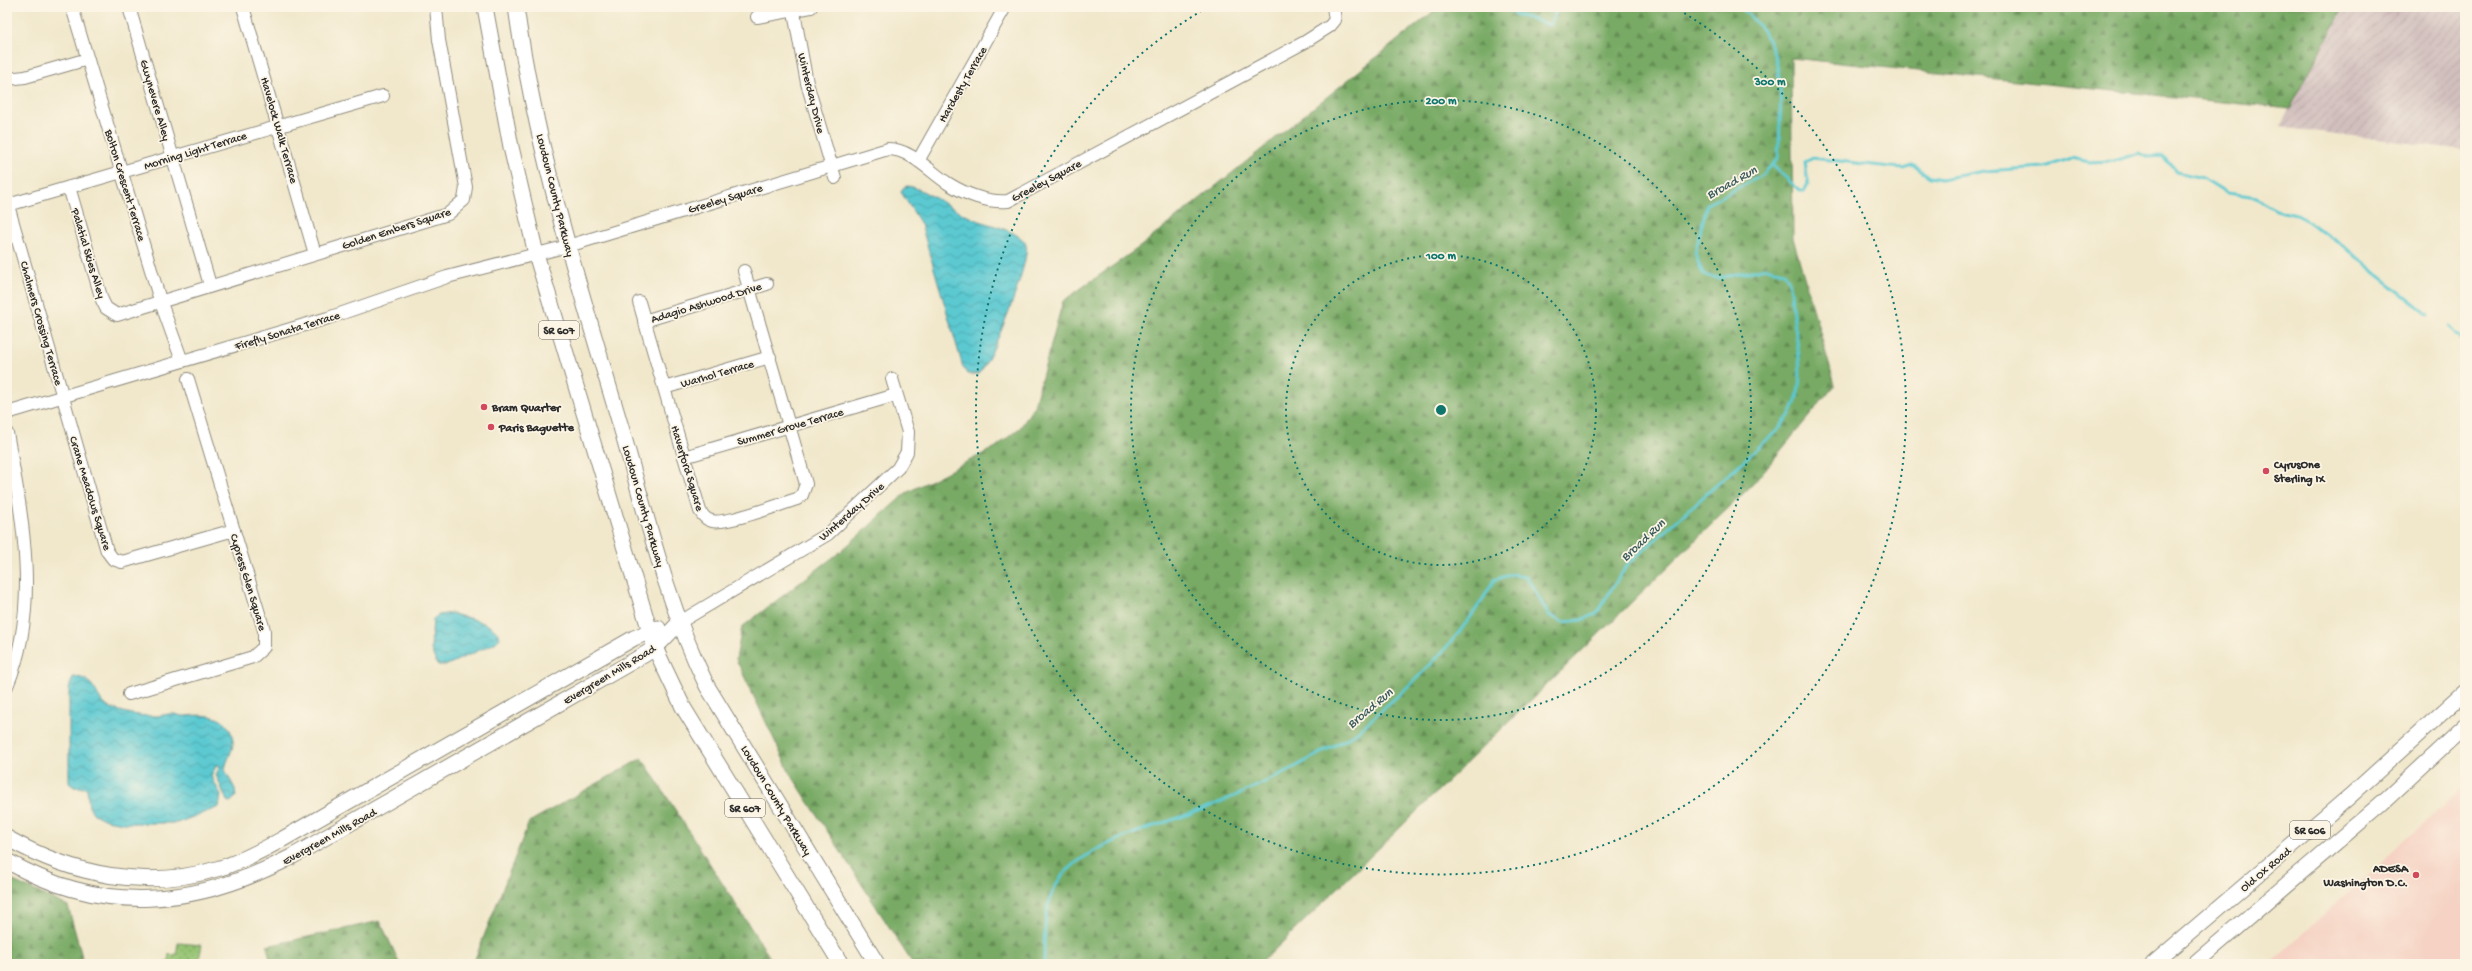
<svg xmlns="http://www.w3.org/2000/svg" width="2472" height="971" font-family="'Gochi Hand',sans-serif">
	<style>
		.built { fill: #f5d2c3 }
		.industrial { fill: url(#industrial-furrows) }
		.forest { fill: url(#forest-firs); stroke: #526a48 }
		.garden { fill: url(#garden-dots); stroke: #60784f }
		.water { fill: url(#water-waves); stroke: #447a7e }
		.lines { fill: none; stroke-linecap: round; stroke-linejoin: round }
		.stream { stroke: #5cc9d1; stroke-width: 3 }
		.minor-casing { stroke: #8e8a7c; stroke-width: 14 }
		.major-casing { stroke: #8e8a7c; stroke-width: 17 }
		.minor { stroke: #fff; stroke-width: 12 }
		.major { stroke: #fff; stroke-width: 15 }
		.ring { fill: none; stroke: #0f766e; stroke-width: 2; stroke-dasharray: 2 4 }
		.poi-dot { fill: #d1495b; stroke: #fcf5e5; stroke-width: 1.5 }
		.labels { text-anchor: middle; stroke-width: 3.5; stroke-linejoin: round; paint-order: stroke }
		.shield { fill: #fcf5e5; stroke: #6a6863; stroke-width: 1 }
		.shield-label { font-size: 11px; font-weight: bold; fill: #2b2b2b }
		.street-label { font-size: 12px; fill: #2b2b2b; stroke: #fcf5e5 }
		.poi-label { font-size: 12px; font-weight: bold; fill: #2b2b2b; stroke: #fcf5e5; text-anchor: start }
		.water-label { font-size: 13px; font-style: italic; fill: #3a5a5d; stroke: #fcf5e5 }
		.centre { fill: #0f766e; stroke: #fcf5e5; stroke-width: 2 }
		.ring-label { font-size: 12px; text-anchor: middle; font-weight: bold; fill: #0f766e; stroke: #fcf5e5; stroke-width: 3.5; stroke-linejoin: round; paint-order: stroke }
	</style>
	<defs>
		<pattern id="industrial-furrows" width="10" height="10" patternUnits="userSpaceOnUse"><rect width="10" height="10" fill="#d1bfbd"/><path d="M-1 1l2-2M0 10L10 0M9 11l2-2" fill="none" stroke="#b4a4a3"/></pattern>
		<pattern id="forest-firs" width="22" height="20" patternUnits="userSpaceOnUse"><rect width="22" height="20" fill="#78aa65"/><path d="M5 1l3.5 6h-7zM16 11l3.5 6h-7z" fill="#638b53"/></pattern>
		<pattern id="garden-dots" width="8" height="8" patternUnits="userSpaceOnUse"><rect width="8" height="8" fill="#95c473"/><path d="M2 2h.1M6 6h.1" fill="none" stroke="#7a9f5f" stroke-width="1.8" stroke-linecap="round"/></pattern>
		<pattern id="water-waves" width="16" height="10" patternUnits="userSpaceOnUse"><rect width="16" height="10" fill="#5cc9d1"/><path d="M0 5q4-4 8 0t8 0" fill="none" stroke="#4ca3aa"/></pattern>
	</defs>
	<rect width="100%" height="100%" fill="#fcf5e5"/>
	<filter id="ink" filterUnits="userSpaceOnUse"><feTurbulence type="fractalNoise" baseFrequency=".025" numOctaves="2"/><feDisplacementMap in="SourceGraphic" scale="8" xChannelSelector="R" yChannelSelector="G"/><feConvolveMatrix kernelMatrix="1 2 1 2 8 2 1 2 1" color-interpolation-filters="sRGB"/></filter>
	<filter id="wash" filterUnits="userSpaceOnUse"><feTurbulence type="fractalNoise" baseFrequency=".012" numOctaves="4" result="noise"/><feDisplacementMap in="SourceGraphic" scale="16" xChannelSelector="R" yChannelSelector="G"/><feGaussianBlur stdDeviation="0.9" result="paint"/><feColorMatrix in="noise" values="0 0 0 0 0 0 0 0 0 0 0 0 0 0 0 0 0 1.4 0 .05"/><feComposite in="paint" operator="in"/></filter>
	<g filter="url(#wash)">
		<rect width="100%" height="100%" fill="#f1e8cc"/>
		<!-- built -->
		<path class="built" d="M2465,786V964H2269Z"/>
		<!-- industrial -->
		<path class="industrial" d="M2343,7H2465V150L2280,127Z"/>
		<!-- forest -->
		<path class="forest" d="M1439,7H2343L2290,109L1791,58L1793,238L1835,385L1753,484L1260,964L1176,958L1151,964H913L790,773L736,659L742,627L840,552L906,493L996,447L1021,427L1034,406L1063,301L1141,246Z
			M642,758L774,964H473L529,822Z
			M7,878L68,906L84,964H7Z
			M380,921L400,964H271L267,946Z"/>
		<!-- garden -->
		<path class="garden" d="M178,943L202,945L198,964H168L169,954L176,955Z"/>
		<!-- water -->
		<path class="water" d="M907,186C922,187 954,211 970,217C983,224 1021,230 1026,245C1031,260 991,364 978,374H967L963,367L921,224L901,192L903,188Z
			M451,613C465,618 495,622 500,638L495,643L447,665H437L431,649L433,619L439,615Z
			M73,677C99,677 94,702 111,708C123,713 140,716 153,716C160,717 167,713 174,714C178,714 181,717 186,716C205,714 230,714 233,741C234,750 226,760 225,770L235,789L236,797L230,802L227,801L216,775L220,766L217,764L211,776L221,795L219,807L177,823H124L106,820L94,814L89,807L87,788L74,787L69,783V688Z"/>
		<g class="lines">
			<!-- stream -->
			<path class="stream" d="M1506,7L1515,14L1550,25L1558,7
				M1772,165L1798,189L1804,191L1808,184L1805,162L1813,158L1890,167L1904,168L1913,165L1930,177L1941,179L1984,171L2045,167L2072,158L2089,162L2113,161L2140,153L2147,157L2163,156L2176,172L2203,178L2227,193L2251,196L2276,210L2296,215L2309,222L2365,262L2374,272L2429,315
				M2449,326L2465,344
				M1044,964C1044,937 1043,899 1062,876C1094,840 1160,826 1203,809C1243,794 1281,775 1317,755C1329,748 1342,742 1353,735C1364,727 1374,717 1384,708C1427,671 1467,630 1494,580L1513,574L1526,576L1549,615L1563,622L1581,620L1596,614L1627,565L1779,429C1783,423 1790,416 1793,409C1806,380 1797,344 1793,314C1790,297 1794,289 1784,272L1766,268L1719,278L1703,275L1695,253L1707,204L1763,175L1778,158C1780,123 1785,79 1771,45C1764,29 1752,18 1740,7"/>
		</g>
	</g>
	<g filter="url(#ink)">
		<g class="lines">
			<defs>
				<path id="minor" d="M72,7L160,300L182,361
					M129,7L210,285
					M243,7L315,254
					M793,7L807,83L835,178
					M757,17L811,7
					M7,79L25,77L88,59
					M918,161L1005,7
					M69,187L102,300L106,308L117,315L448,214L464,200L466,187L439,40L436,7
					M7,202L107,551L113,559L122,562L234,530
					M8,205L383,96
					M639,302L700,511C703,516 706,520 712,521C726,525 781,504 797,499L802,495L806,484L744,271
					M644,321L767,284
					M664,388L770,357
					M7,413L328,318L447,277L568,246L888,149C911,149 930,172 949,184C965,194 988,203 1008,201L1305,42L1330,26L1335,20L1333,7
					M7,433C22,514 41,608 7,686
					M684,457L896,395
					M680,622L828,534L898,468L907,452L908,432L892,379
					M129,694L253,657L264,647V630L188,379"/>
				<path id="major" d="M485,7L511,147L536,254L655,648L683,707L841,964
					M516,7C536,150 580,289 621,427C646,514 667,604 707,686L877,964
					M7,838C72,875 147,891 220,868C241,862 262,850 281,840L634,638L658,628
					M7,861C103,916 197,907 293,856L642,656L655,648L680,622
					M2153,964L2350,796L2465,692
					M2194,964L2382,803L2465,726"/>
			</defs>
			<!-- minor casing -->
			<use href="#minor" class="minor-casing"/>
			<!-- major casing -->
			<use href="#major" class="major-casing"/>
			<!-- minor -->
			<use href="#minor" class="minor"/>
			<!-- major -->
			<use href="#major" class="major"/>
		</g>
	</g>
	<!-- distance rings -->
	<g class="ring">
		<circle cx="1441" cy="410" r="155"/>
		<circle cx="1441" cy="410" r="310"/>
		<path d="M1674 7A465 465 0 1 1 1208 7"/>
	</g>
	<!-- markers -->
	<g class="poi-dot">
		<circle cx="484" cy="407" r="4"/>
		<circle cx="491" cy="427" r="4"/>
		<circle cx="2266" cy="471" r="4"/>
		<circle cx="2416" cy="875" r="4"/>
	</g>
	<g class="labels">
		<!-- shield labels -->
		<g class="shield">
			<rect x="539" y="321" width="40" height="18" rx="3"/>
			<rect x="725" y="799" width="40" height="18" rx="3"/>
			<rect x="2290" y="821" width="40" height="18" rx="3"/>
		</g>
		<g class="shield-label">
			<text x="559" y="334">SR 607</text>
			<text x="745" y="812">SR 607</text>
			<text x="2310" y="834">SR 606</text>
		</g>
		<!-- street labels -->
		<g class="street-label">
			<text transform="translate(962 84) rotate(-60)" y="4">Hardesty Terrace</text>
			<text transform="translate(812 93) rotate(76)" y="4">Winterday Drive</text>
			<text transform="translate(156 100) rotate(74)" y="4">Gwynevere Alley</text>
			<text transform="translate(280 130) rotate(74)" y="4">Havelock Walk Terrace</text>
			<text transform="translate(195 150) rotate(-17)" y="4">Morning Light Terrace</text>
			<text transform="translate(1046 180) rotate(-28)" y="4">Greeley Square</text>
			<text transform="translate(126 185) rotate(73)" y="4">Bolton Crescent Terrace</text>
			<text transform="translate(556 195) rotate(76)" y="4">Loudoun County Parkway</text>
			<text transform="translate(725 198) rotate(-17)" y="4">Greeley Square</text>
			<text transform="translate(396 228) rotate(-18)" y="4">Golden Embers Square</text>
			<text transform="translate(89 253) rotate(73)" y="4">Palatial Skies Alley</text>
			<text transform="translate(706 302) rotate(-17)" y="4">Adagio Ashwood Drive</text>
			<text transform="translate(42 323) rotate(74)" y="4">Chalmers Crossing Terrace</text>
			<text transform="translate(287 330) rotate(-17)" y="4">Firefly Sonata Terrace</text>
			<text transform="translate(717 373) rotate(-16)" y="4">Warhol Terrace</text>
			<text transform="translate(790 426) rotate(-16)" y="4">Summer Grove Terrace</text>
			<text transform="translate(688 468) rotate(73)" y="4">Haverford Square</text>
			<text transform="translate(91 493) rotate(73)" y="4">Crane Meadows Square</text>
			<text transform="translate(644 506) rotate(74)" y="4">Loudoun County Parkway</text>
			<text transform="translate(851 511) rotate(-41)" y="4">Winterday Drive</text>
			<text transform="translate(249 582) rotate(73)" y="4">Cypress Glen Square</text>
			<text transform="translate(609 674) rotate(-31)" y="4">Evergreen Mills Road</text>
			<text transform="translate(777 800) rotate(59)" y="4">Loudoun County Parkway</text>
			<text transform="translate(329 836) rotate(-29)" y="4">Evergreen Mills Road</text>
			<text transform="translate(2265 869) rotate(-40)" y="4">Old Ox Road</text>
		</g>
		<!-- poi labels -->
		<g class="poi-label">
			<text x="492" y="411">Bram Quarter</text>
			<text x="499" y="431">Paris Baguette</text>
			<text x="2274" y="468">CyrusOne<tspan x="2274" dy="14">Sterling IX</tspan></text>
			<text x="2408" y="872" text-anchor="end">ADESA<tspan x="2408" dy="14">Washington D.C.</tspan></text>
		</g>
		<!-- water labels -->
		<g class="water-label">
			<text transform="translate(1731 181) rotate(-29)" y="5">Broad Run</text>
			<text transform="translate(1642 539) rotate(-43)" y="5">Broad Run</text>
			<text transform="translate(1369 707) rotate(-40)" y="5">Broad Run</text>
		</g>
	</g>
	<circle cx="1441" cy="410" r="6" class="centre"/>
	<g class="ring-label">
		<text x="1770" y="85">300 m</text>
		<text x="1441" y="104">200 m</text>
		<text x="1441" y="259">100 m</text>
	</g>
	<!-- margin -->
	<rect width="2472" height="971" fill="none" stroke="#fcf5e5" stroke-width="24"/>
</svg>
